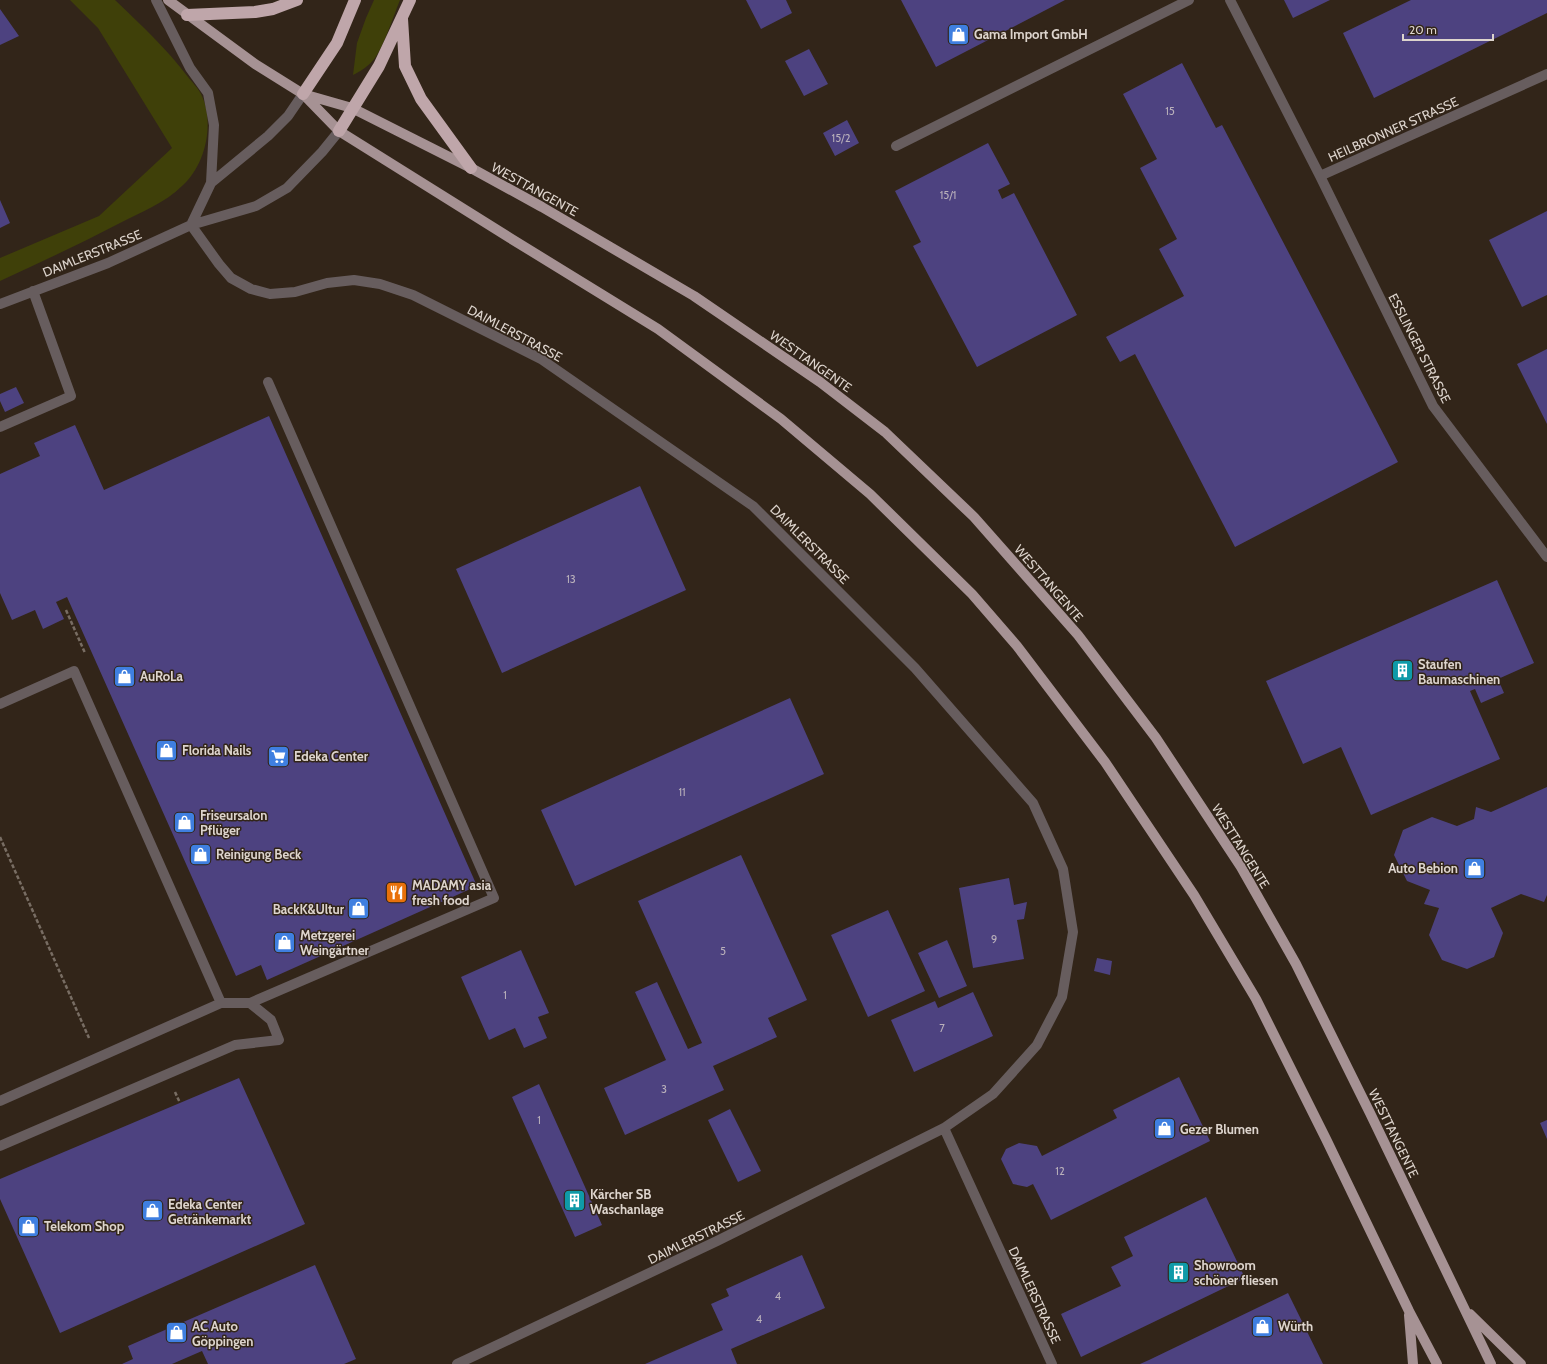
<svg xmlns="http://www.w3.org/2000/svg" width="1547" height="1364" font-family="Cabin,sans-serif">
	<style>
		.green { fill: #3f4009 }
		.building { fill: #4d4280 }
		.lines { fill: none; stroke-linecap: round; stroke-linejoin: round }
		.path { stroke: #786d63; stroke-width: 2.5; stroke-dasharray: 4 2; stroke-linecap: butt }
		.minor { stroke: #675d5e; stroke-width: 10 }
		.major { stroke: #a69294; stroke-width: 10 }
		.highway { stroke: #bfa6aa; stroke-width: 12 }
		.labels { text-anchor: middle; stroke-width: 3; stroke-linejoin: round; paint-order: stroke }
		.number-label { font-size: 11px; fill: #b9b0ba }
		.poi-label { font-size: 13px; font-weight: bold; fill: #ddd4cd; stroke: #322519; text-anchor: start }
		.street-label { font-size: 13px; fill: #ddd4cd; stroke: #322519 }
	</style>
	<rect width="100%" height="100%" fill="#322519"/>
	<!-- green -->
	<path class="green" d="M70,0H115C140,24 167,49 188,77C192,82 198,88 201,94C215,122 206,165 182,186C165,203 141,212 120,223C80,244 41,262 0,281V258L99,216L172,148L98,28Z
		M374,0H400C393,17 385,43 375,58C369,66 361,71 353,75L357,43L366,18Z"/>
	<!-- building -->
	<path class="building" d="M746,0H786L792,13L761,29Z
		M901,0H1065L936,67Z
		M1284,0H1330L1293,18Z
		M1411,0H1547V13L1374,98L1343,33Z
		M0,9L19,36L0,45Z
		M809,49L828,84L804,96L785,61Z
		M1182,63L1216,128L1222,125L1398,462L1235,547L1135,354L1120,362L1106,337L1184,296L1159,249L1177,239L1140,168L1157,159L1123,94Z
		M847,120L859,143L835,156L823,133Z
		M988,143L1010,184L998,190L1002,199L1014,193L1077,315L977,367L913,246L921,242L895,191Z
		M0,200L10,223L0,228Z
		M1547,211V295L1522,307L1489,240Z
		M1547,349V424L1517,364Z
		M16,387L24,403L5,412L0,401V394Z
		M269,416L477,886L267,980L261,965L236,976L67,597L56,602L64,619L43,629L35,610L12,620L0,593V474L40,456L34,443L75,425L104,490Z
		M640,486L686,590L502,673L456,569Z
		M1497,580L1534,663L1498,679L1504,693L1481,703L1475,689L1470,691L1500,759L1371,815L1341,747L1303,764L1266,681Z
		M790,698L824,774L575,886L541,810Z
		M1547,787V895L1544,902L1521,894L1491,908L1503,933L1494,957L1467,969L1442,960L1429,935L1439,908L1424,904L1430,890L1407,881L1394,855L1403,830L1432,817L1457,826L1474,819L1476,807L1491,812Z
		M741,855L807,1000L768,1018L777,1037L713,1066L724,1090L625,1135L604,1088L666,1060L635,992L657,982L688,1049L702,1043L638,901Z
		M1009,878L1014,905L1027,902L1024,919L1017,920L1024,959L973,968L959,888Z
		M888,910L925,991L868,1017L831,935Z
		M947,940L967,986L939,998L918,953Z
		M521,950L549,1013L538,1017L547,1038L524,1048L515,1028L489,1040L461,977Z
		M1097,958L1112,961L1110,975L1094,971Z
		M973,992L993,1036L914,1072L891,1020L935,1001L938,1008Z
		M1179,1077L1210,1141L1051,1220L1033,1184L1027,1187L1013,1184L1001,1159L1006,1149L1019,1143L1037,1146L1042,1156L1117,1118L1113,1110Z
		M239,1078L305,1224L60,1333L0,1199V1179Z
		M539,1084L602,1225L575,1237L512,1097Z
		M730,1109L761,1171L738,1182L708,1120Z
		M1547,1120V1139L1540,1123Z
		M1206,1197L1245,1278L1081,1357L1061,1314L1121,1286L1111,1267L1133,1256L1124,1237Z
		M802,1255L825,1308L731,1349L737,1364H645L723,1330L711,1304L729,1296L726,1289Z
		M315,1265L356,1359L344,1364H208L202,1351L172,1364H122L133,1359L128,1346Z
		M1288,1293L1323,1364H1140L1149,1360Z"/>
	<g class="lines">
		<!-- path -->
		<path class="path" d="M66,610L85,653
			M0,837L89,1038
			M175,1092L180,1103"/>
		<!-- minor -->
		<path class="minor" d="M156,0L190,68L208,93L214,125L211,183L191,225
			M1230,0L1320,176L1433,406L1547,557
			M896,146L1189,0
			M1320,176L1547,74
			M211,183L268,136L288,116L303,94
			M191,225L219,264L231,278L251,289L270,294L295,292L327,283L354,280L380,284L413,295L541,359L753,506L915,668L1033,803L1063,869L1073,932L1062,997L1037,1045L993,1094L944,1128L717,1241L457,1364
			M0,304L108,263L191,225L256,206L287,188L322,152L339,131
			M0,427L71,396L33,291
			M0,704L74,671L221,1003L0,1101
			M250,1003L494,898L268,382
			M944,1128L1052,1364
			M0,1146L235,1045L279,1040L271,1020L250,1003H221"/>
		<!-- major -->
		<path class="major" d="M168,0L255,64L303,94L339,131L510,238L658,329L781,419L870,494L972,594L1017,646L1105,762L1194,895L1256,999L1326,1139L1409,1311L1437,1364
			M303,94L352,108L471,168L542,207L694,296L820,382L885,432L974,517L1078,635L1156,738L1241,867L1296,964L1370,1113L1491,1364
			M1470,1314L1521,1364
			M1409,1315L1413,1364"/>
		<!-- highway -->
		<path class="highway" d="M187,15L255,12L273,9L297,0
			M402,19L405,66L421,99L471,168
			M303,94L337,43L355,0
			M339,131L379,66L410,0"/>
	</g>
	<!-- icons -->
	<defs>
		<symbol id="shop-square" viewBox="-11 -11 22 22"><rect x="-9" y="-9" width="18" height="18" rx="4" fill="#3f7fe0" stroke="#322519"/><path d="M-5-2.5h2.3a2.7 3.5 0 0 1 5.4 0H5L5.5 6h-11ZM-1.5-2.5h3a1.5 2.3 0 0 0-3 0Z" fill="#fff"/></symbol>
		<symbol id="building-square" viewBox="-11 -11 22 22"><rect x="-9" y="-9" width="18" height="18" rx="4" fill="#0f9aa8" stroke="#322519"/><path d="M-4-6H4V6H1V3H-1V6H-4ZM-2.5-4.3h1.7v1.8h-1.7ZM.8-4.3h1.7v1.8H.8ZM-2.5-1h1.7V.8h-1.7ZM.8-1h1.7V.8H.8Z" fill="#fff"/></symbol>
		<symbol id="supermarket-square" viewBox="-11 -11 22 22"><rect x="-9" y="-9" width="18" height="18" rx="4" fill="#3f7fe0" stroke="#322519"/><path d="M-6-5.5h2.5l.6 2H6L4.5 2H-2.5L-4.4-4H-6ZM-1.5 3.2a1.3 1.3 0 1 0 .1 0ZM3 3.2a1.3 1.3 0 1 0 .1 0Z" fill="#fff"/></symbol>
		<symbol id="restaurant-square" viewBox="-11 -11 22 22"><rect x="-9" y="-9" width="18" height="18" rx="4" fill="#e8710a" stroke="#322519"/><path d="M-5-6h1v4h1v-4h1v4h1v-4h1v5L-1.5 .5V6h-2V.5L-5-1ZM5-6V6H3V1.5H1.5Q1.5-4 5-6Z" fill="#fff"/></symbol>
	</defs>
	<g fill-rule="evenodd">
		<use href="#shop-square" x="946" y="22" width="25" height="25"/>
		<use href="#building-square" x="1390" y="658" width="25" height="25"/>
		<use href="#shop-square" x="112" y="664" width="25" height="25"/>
		<use href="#shop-square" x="154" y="738" width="25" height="25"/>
		<use href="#supermarket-square" x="266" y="744" width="25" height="25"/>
		<use href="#shop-square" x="172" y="810" width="25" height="25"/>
		<use href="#shop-square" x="188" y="842" width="25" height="25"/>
		<use href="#shop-square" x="1462" y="856" width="25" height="25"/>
		<use href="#restaurant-square" x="384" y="880" width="25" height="25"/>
		<use href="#shop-square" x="346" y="896" width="25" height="25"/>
		<use href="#shop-square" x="272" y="930" width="25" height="25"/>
		<use href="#shop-square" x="1152" y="1116" width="25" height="25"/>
		<use href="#building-square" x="562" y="1188" width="25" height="25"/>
		<use href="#shop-square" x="140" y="1198" width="25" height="25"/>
		<use href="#shop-square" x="16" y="1214" width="25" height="25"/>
		<use href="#building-square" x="1166" y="1260" width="25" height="25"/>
		<use href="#shop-square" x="1250" y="1314" width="25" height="25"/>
		<use href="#shop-square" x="164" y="1320" width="25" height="25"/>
	</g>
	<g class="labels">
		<!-- number labels -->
		<g class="number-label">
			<text x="1170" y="115">15</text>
			<text x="841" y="142">15/2</text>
			<text x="948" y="199">15/1</text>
			<text x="571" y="583">13</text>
			<text x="682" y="796">11</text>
			<text x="994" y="943">9</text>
			<text x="723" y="955">5</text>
			<text x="505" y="999">1</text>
			<text x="942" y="1032">7</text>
			<text x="664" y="1093">3</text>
			<text x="539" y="1124">1</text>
			<text x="1060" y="1175">12</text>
			<text x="778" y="1300">4</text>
			<text x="759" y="1323">4</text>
		</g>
		<!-- poi labels -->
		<g class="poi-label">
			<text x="974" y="39">Gama Import GmbH</text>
			<text x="1418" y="669">Staufen<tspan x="1418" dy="15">Baumaschinen</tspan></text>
			<text x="140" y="681">AuRoLa</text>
			<text x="182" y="755">Florida Nails</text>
			<text x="294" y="761">Edeka Center</text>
			<text x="200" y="820">Friseursalon<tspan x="200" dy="15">Pflüger</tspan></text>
			<text x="216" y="859">Reinigung Beck</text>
			<text x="1458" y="873" text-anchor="end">Auto Bebion</text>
			<text x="412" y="890">MADAMY asia<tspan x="412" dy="15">fresh food</tspan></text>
			<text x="344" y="914" text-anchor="end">BackK&amp;Ultur</text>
			<text x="300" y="940">Metzgerei<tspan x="300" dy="15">Weingärtner</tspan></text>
			<text x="1180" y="1134">Gezer Blumen</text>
			<text x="590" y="1199">Kärcher SB<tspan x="590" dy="15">Waschanlage</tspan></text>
			<text x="168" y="1209">Edeka Center<tspan x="168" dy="15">Getränkemarkt</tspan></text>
			<text x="44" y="1231">Telekom Shop</text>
			<text x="1194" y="1270">Showroom<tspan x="1194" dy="15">schöner fliesen</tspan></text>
			<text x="192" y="1331">AC Auto<tspan x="192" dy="15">Göppingen</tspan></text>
			<text x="1278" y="1331">Würth</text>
		</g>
		<!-- street labels -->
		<g class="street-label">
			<text transform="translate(1393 129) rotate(-24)" y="5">HEILBRONNER STRASSE</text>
			<text transform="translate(535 189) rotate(29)" y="5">WESTTANGENTE</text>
			<text transform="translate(92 253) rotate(-22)" y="5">DAIMLERSTRASSE</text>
			<text transform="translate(515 333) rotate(28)" y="5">DAIMLERSTRASSE</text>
			<text transform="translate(1420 348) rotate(63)" y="5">ESSLINGER STRASSE</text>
			<text transform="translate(811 361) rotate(35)" y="5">WESTTANGENTE</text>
			<text transform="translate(810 544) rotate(45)" y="5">DAIMLERSTRASSE</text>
			<text transform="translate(1049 583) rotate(49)" y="5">WESTTANGENTE</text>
			<text transform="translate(1241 846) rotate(58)" y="5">WESTTANGENTE</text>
			<text transform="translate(1394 1133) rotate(64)" y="5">WESTTANGENTE</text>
			<text transform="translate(696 1237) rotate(-26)" y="5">DAIMLERSTRASSE</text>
			<text transform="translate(1035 1295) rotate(65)" y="5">DAIMLERSTRASSE</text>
		</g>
	</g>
	<!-- scale -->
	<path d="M1403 34v6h90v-6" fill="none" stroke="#ddd4cd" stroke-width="2"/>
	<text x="1409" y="34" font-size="12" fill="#ddd4cd" stroke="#322519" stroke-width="3" paint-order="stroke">20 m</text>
</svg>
